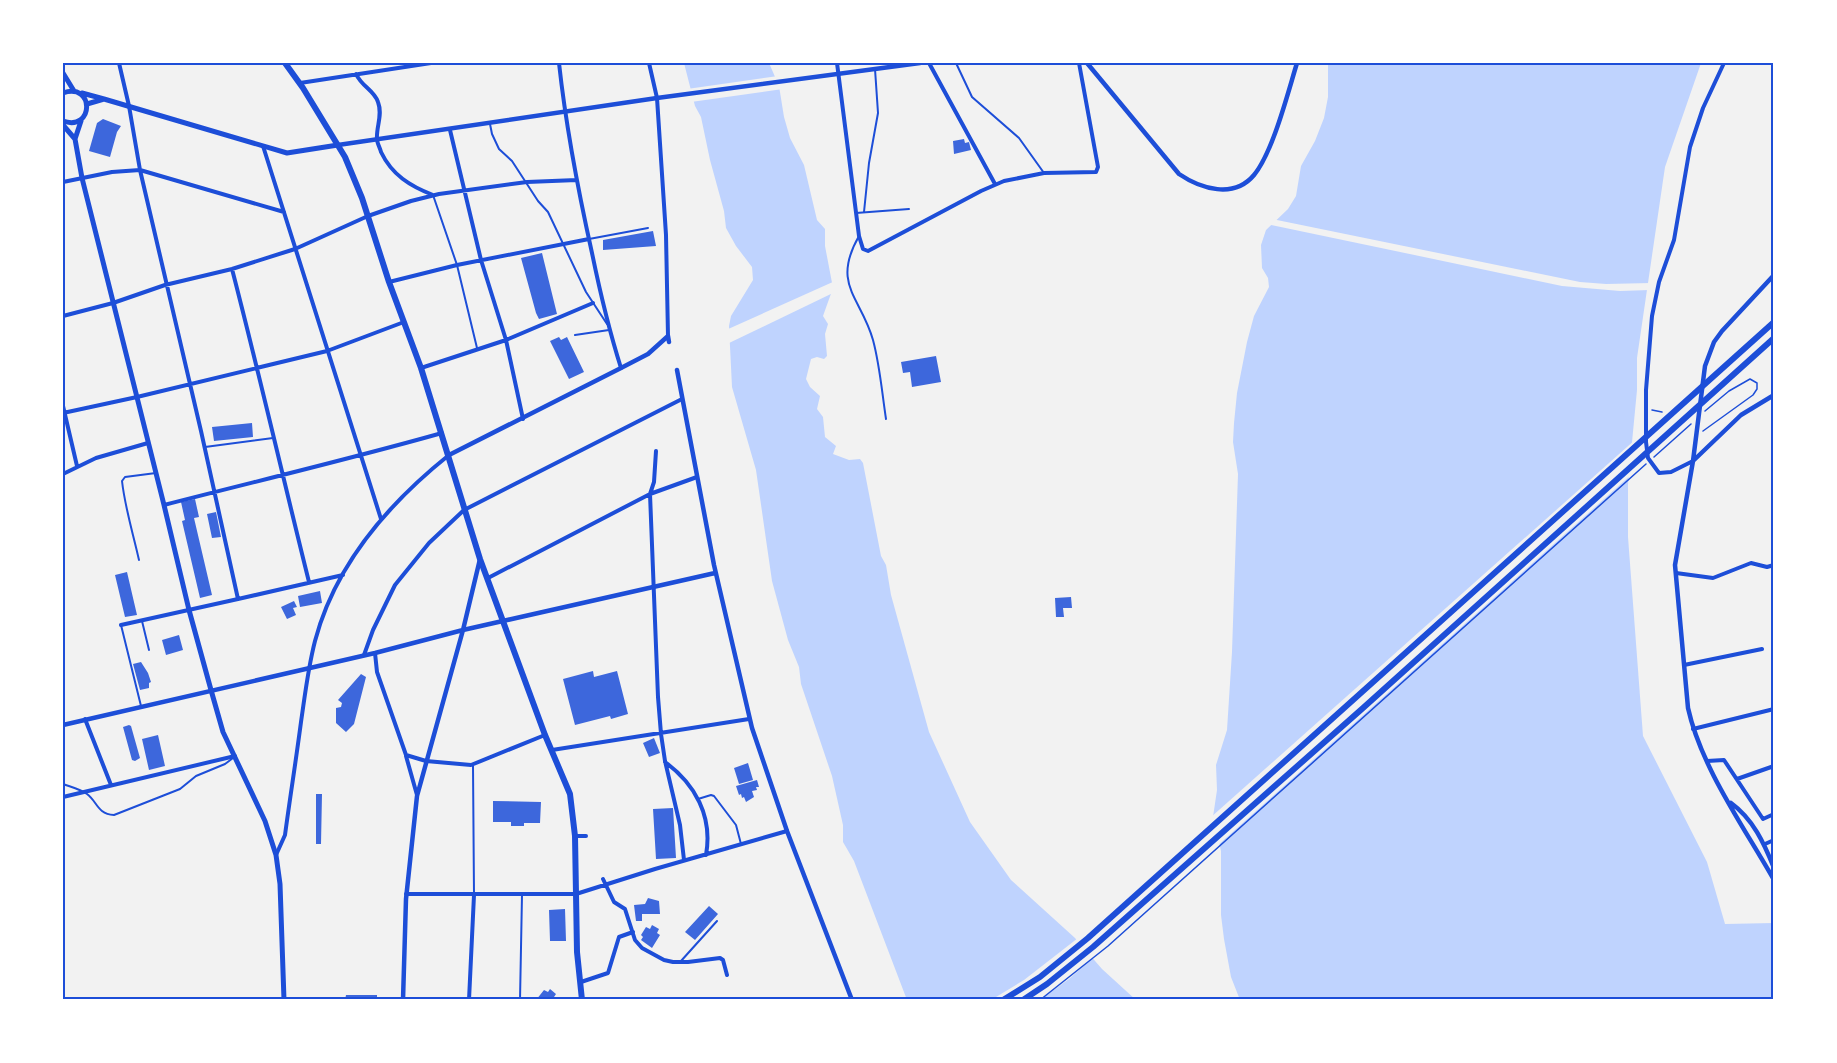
<svg xmlns="http://www.w3.org/2000/svg" width="1837" height="1063" font-family="'DejaVu Sans',sans-serif">
	<style>
		.water { fill: #bfd3fe }
		.pier { fill: #f2f2f2 }
		.building { fill: #3d67dc }
		.lines { fill: none; stroke-linecap: round; stroke-linejoin: round }
		.path { stroke: #1d4ed8; stroke-width: 1.5 }
		.service { stroke: #1d4ed8; stroke-width: 2 }
		.minor { stroke: #1d4ed8; stroke-width: 4 }
		.tertiary { stroke: #1d4ed8; stroke-width: 4.5 }
		.secondary { stroke: #1d4ed8; stroke-width: 5 }
		.primary { stroke: #1d4ed8; stroke-width: 6 }
		.neatline { fill: none; stroke: #1d4ed8; stroke-width: 2 }
	</style>
	<rect width="100%" height="100%" fill="#f2f2f2"/>
	<!-- water -->
	<path class="water" d="M684,63H769L779,86L784,117L790,138L804,165L817,220L825,229V246L833,288L823,316L828,324L825,334L827,356L824,359L817,357L811,359L806,379L810,387L820,396L817,409L823,417L825,437L836,446L833,454L849,460L860,459L863,463L881,556L886,565L891,595L929,732L970,822L1011,880L1075,938L1102,969L1136,1000H907L854,861L843,842V825L832,776L801,684L799,667L788,640L772,581L756,470L732,387L729,326L731,316L753,280L752,267L736,246L726,228L724,211L710,160L701,117L695,106Z
		M1328,63H1701L1665,167L1637,358V390L1628,484V537L1643,736L1707,862L1725,924L1774,923V1000H1240L1231,977L1224,939L1221,915V851L1213,817L1217,790L1216,765L1227,730L1232,652L1238,474L1233,442L1234,423L1237,393L1247,342L1254,316L1269,287L1268,278L1262,268L1261,245L1266,230L1288,209L1296,196L1301,166L1315,141L1324,118L1328,97Z"/>
	<!-- pier -->
	<path class="pier" d="M778,76L783,89L691,102L687,89Z
		M1272,219L1580,282L1606,284L1651,283L1650,290L1620,291L1562,286L1267,224Z
		M835,281V292L727,344L726,330Z
		M1636,439L1633,473L1217,846L1210,818Z
		M1078,938L1095,956L1069,979L1040,1000H991L1024,980Z"/>
	<!-- building -->
	<path class="building" d="M103,119L121,126L117,132L110,157L89,151L97,123Z
		M964,139L965,143L969,142L971,150L954,154L953,141Z
		M653,231L656,246L603,250V240Z
		M542,253L557,314L539,319L536,313L521,258Z
		M559,337L561,340L567,337L584,372L569,379L550,341Z
		M936,356L941,382L912,387L910,372L903,373L901,362Z
		M252,423L253,437L214,441L212,427Z
		M195,499L199,517L194,518L212,595L200,598L182,521L185,520L181,502Z
		M216,512L221,537L212,538L207,514Z
		M127,572L137,615L125,617L115,575Z
		M320,591L322,603L300,607L298,596Z
		M1071,597L1072,608H1063L1064,617H1056L1055,598Z
		M294,601L297,607L293,608L296,615L287,619L281,607Z
		M179,635L183,650L166,655L162,640Z
		M141,662L148,673L151,682L149,683V688L140,690L133,664Z
		M593,671L594,677L617,671L628,714L611,719L610,716L575,725L563,679Z
		M361,674L366,677L354,724L346,732L336,723V708L341,707L342,703L338,700Z
		M129,725L131,726L140,758L135,761L132,760L123,727Z
		M158,735L165,766L149,770L142,739Z
		M654,738L660,753L649,757L643,743Z
		M748,763L753,780L739,784L734,768Z
		M757,780L759,787H756L757,790L752,791L754,797L746,802L744,797L742,798L741,794L739,795L736,786Z
		M316,794H322L321,844H316Z
		M493,801L541,802L540,823H524V826H511V822H493Z
		M673,808L676,858L656,859L653,809Z
		M648,898L659,901L660,914H642V921H636L634,905L645,904Z
		M709,906L718,914L695,940L685,932Z
		M565,909L566,941H550L549,910Z
		M652,925L659,929L657,933L660,935L652,948L641,940L643,937L641,935L646,927L650,929Z
		M550,989L556,994L554,997L558,1000H536L544,990L548,992Z
		M346,995H377V1000H345Z"/>
	<g class="lines">
		<!-- path -->
		<path class="path" d="M1652,410L1662,412
			M1703,431L1753,395L1757,389V383L1750,379L1729,391L1705,411
			M1654,457L1691,424
			M1040,1000L1108,946L1646,464"/>
		<!-- service -->
		<path class="service" d="M956,63L972,97L1019,138L1044,173
			M490,124L492,134L499,149L512,161L538,201L548,212L586,292L607,324
			M433,195L457,265L477,348
			M864,212L869,163L878,113L875,69
			M856,213L909,209
			M859,236C831,285 861,297 873,340C880,366 882,393 886,419
			M589,239L648,228
			M575,335L609,330
			M205,447L273,438
			M139,560C133,533 125,508 122,481L125,477L156,473
			M142,621L149,650
			M121,625L141,706
			M473,766L474,895
			M63,784C71,787 80,789 87,794C97,801 97,814 114,815L180,789L196,776L225,764L233,758
			M698,799L711,795L714,796L736,825L741,844
			M681,961L717,921
			M520,1000L522,895"/>
		<!-- minor -->
		<path class="minor" d="M119,63L129,106L140,170L201,431L238,599L121,625
			M559,63C566,127 578,190 592,253C600,292 609,330 621,368
			M649,63L657,98L666,235L668,336
			M837,63L859,236L863,249L868,251L981,191L1004,181L1044,173L1096,172L1098,167L1079,63
			M929,63L995,184
			M356,74C362,87 374,90 378,102C383,115 376,127 377,139C377,143 380,148 381,152C392,175 410,186 433,195
			M300,83L431,63
			M450,130L481,260L506,340L523,419
			M263,146L381,519
			M63,182L112,172L140,170L284,212
			M232,269C259,373 283,478 309,582
			M389,282L457,265L589,239
			M63,316L113,303L165,285L232,269L295,249L368,216L411,201L439,194L527,182L577,180
			M421,368L506,340L593,303
			M63,406L77,466
			M63,413L137,397L327,351L404,322
			M656,451L654,482L650,494L658,697L661,734L665,761L680,825L684,860
			M1693,461L1671,472L1659,473L1648,458L1646,442V390L1652,316L1659,282L1674,240L1690,147L1703,108L1724,63
			M63,474L96,458L148,443
			M164,505C257,481 350,459 442,433
			M1676,573L1713,578L1751,563L1767,567L1774,565
			M488,578L650,494L697,477
			M238,599L343,575
			M375,653L377,672L406,755L426,761L471,765L545,735
			M364,655L373,630L395,585L429,543L464,510L682,399
			M1684,665L1762,649
			M85,719L111,785
			M1693,729L1774,709
			M552,750L749,719
			M406,756L417,795
			M1707,761L1724,760L1763,819L1774,814
			M665,762C695,784 713,816 706,855
			M1737,779L1774,766
			M63,797L235,756
			M575,836H586
			M1765,844L1774,840
			M276,855L285,835C290,798 296,760 301,722C305,695 308,668 315,641C335,565 389,503 449,455
			M603,879L614,902L625,909L635,940L642,948L664,960L673,962H688L720,958L723,960L727,975
			M406,894H576L655,869L787,831
			M581,982L608,973L619,937L633,932
			M469,1000L474,895"/>
		<!-- tertiary -->
		<path class="tertiary" d="M1087,63L1179,174C1201,189 1234,199 1254,175C1273,152 1288,92 1297,63
			M338,145L657,98L920,63
			M1774,275L1722,331L1714,342L1705,366L1693,461L1675,565L1688,708C1701,767 1744,827 1774,880
			M677,370L714,565L752,728L787,831L852,1000
			M449,455L621,368L648,354L668,336L669,342
			M1693,461L1741,415L1774,395
			M63,725L375,653L463,630L715,573
			M1731,803C1753,819 1764,843 1774,868
			M403,1000L406,899L417,796L463,630L480,559"/>
		<!-- secondary -->
		<path class="secondary" d="M63,73L74,91
			M63,93C95,82 94,132 63,121
			M82,93L104,99L87,104
			M104,99L287,153L338,145
			M63,125L75,139L81,121
			M75,139L82,178L164,505L189,610L211,690L223,732L265,821L276,855L280,884L284,1000"/>
		<!-- primary -->
		<path class="primary" d="M285,63L303,88L345,157L362,198L389,282L421,368L480,559L545,735L570,794L575,836L577,952L582,1000
			M1003,1000L1040,977L1088,938L1774,322
			M1023,1000L1047,984L1093,947L1363,708L1774,338"/>
	</g>
	<!-- border -->
	<rect width="1837" height="1063" fill="none" stroke="#ffffff" stroke-width="129"/>
	<rect x="64" y="64" width="1708" height="934" class="neatline"/>
</svg>
